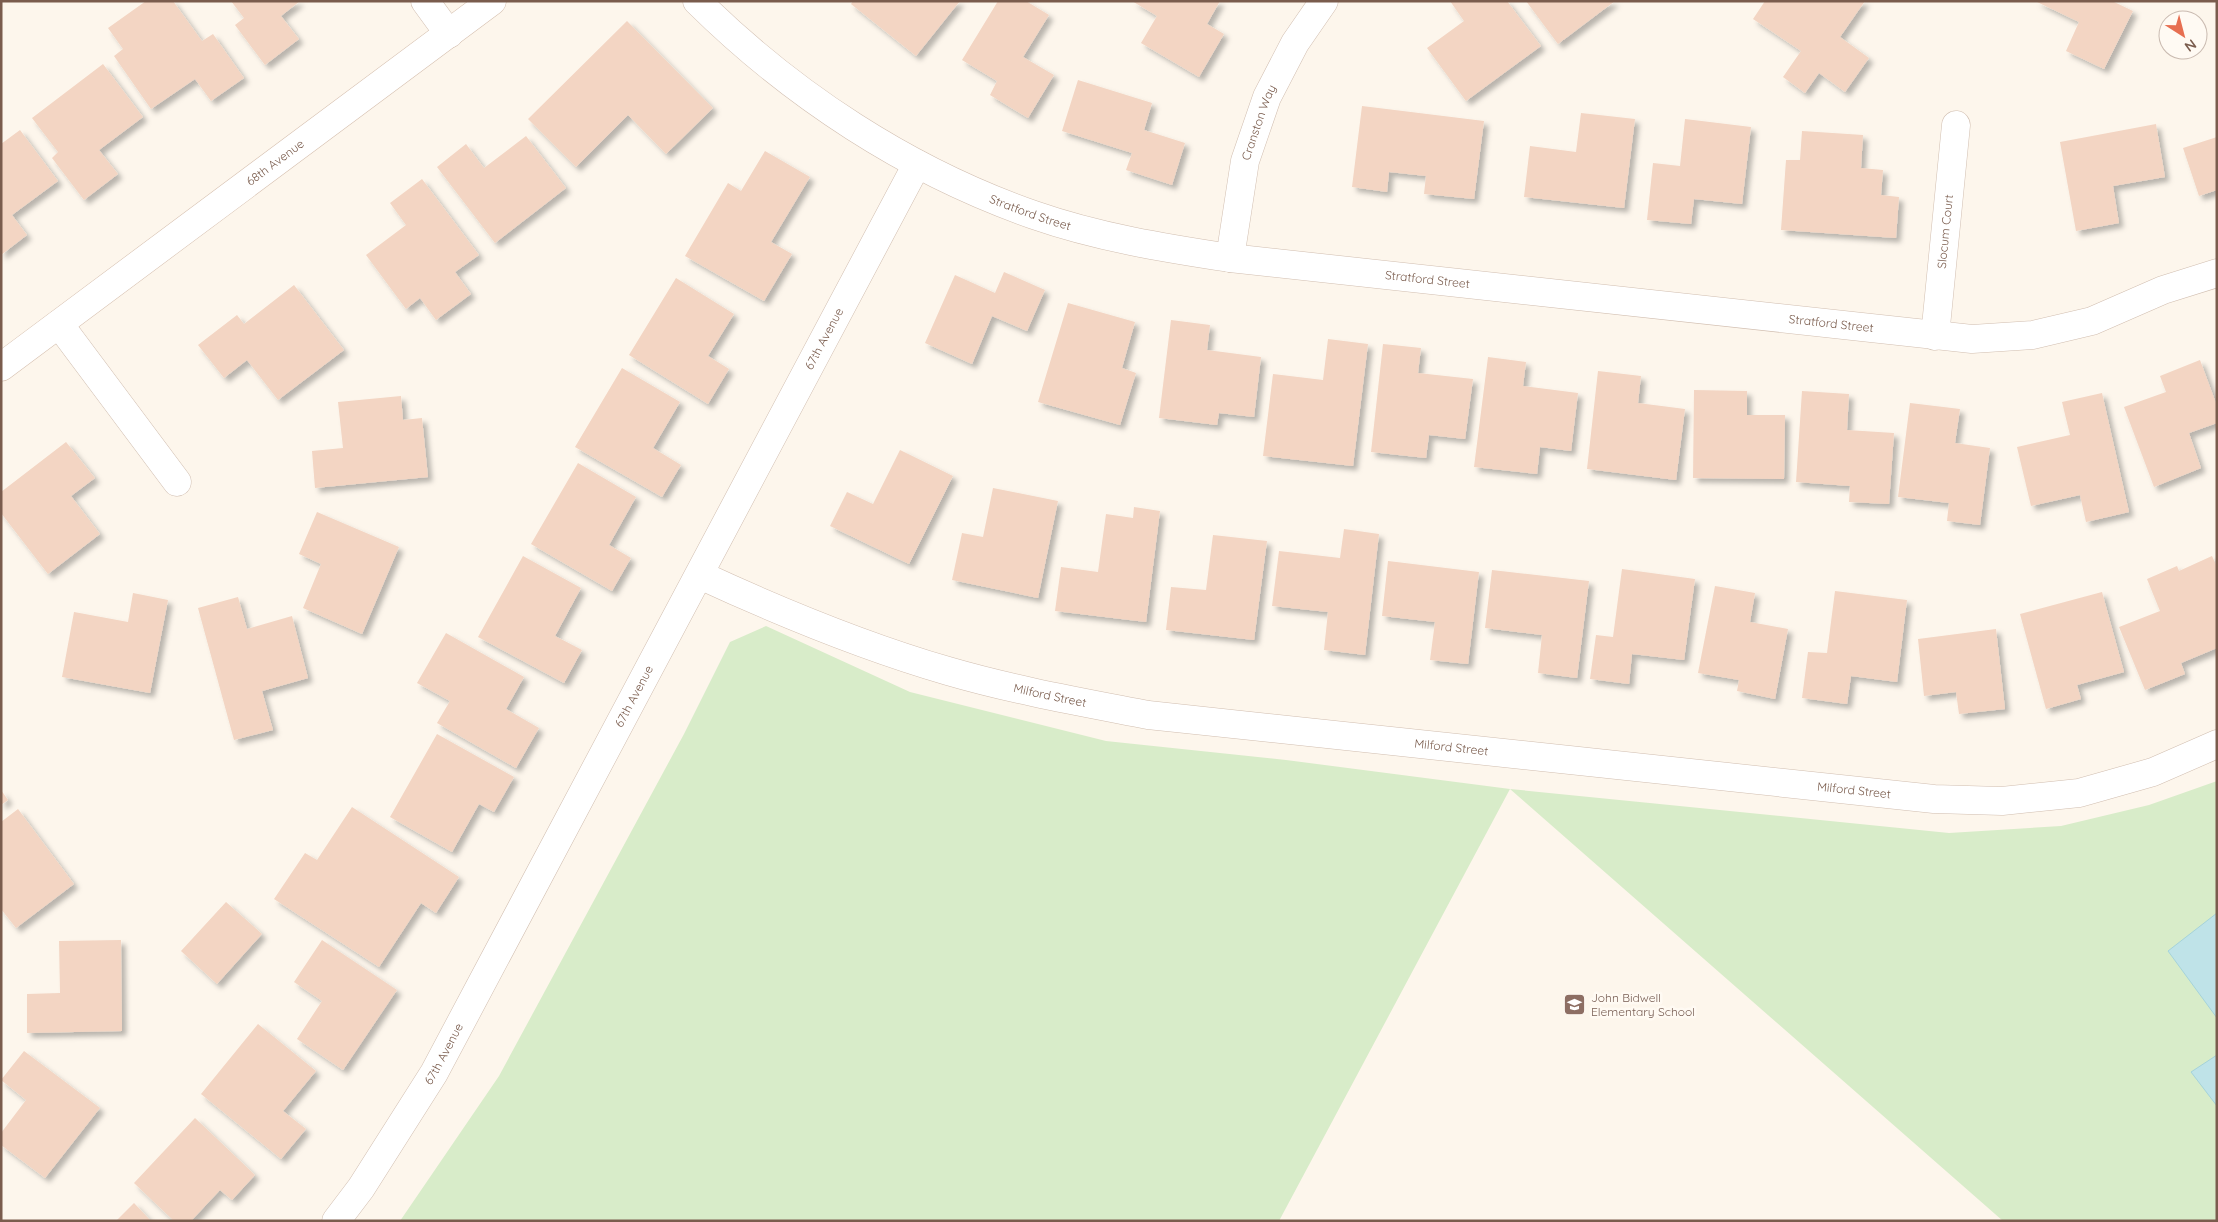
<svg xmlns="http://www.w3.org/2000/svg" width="2218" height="1222" font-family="Quicksand,sans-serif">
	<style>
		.green { fill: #d8ecc9 }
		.water { fill: #bfe3e8; stroke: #a5d3da }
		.building { fill: #f3d5c3; filter: url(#shadow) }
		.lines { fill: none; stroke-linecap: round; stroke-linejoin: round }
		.street-casing { stroke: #d1beb0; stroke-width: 29 }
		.secondary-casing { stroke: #d6c0b0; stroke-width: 29 }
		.street { stroke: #fff; stroke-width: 28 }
		.secondary { stroke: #fff; stroke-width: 28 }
		.labels { text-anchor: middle; stroke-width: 5; stroke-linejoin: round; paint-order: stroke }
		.street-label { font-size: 12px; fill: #7a5c4d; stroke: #fffaf3 }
		.education-label { font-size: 12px; fill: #785e54; stroke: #fffaf3; text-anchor: start }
	</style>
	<defs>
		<filter id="shadow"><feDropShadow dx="4.5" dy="4.5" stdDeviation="2.5" flood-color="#0004"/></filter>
	</defs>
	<rect width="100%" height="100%" fill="#fdf6ec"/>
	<!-- green -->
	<path class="green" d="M766,626L910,692L1106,741L1286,760L1510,789L1949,833L2061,826L2149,805L2217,781V1221H2003L1510,789L1279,1221H400L499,1076L684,734L730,642Z"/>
	<!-- water -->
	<path class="water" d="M2217,913V1018L2168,951Z
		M2217,1055V1106L2191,1072Z"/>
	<!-- building -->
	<path class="building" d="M146,1H173L202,41L213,34L244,78L211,101L195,79L151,109L114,56L123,49L108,28Z
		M231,1H300L281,16L299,39L265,65L235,25L244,18Z
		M853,1H960L916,56L851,4Z
		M998,1H1026L1049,15L1023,57L1054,75L1028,118L990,95L997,81L962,60Z
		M1132,1H1220L1207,24L1224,34L1199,77L1141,43L1157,16Z
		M1450,1H1507L1541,46L1466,101L1427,48L1464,21Z
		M1526,1H1615L1558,44Z
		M1765,1H1865L1840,37L1869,58L1845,92L1819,73L1805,93L1783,77L1801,51L1753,19Z
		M2035,1H2112L2133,11L2104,69L2066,51L2079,22Z
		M627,21L713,108L666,154L628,115L576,167L528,119Z
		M103,64L143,117L99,150L118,174L84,200L52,158L58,152L32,118Z
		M1078,80L1152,103L1144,130L1185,143L1172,185L1126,170L1132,153L1062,131Z
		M1362,106L1484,121L1474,199L1424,194L1426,176L1389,172L1387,192L1352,187Z
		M1581,113L1635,119L1624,208L1524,197L1530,146L1576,152Z
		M1685,119L1751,127L1742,204L1694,199L1691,224L1647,220L1653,163L1680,166Z
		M2156,124L2165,177L2113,186L2119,223L2076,231L2060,142Z
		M20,130L58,181L12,215L27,235L1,255V144Z
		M1802,131L1863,135L1861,168L1883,170L1881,195L1899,197L1896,238L1781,230L1786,160H1800Z
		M526,136L566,188L495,243L437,167L466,144L484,168Z
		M2217,137V190L2199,196L2183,148Z
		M765,151L810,177L771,242L792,254L764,301L685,256L728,183L741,191Z
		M422,179L479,255L455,272L471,294L436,320L420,298L406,309L366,255L406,225L390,203Z
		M1004,272L1045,290L1027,331L992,316L972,364L925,343L955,275L995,293Z
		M676,278L734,314L708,356L729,369L708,404L629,355Z
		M294,285L344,350L278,400L247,360L224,378L198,345L237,315L244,324Z
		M1068,303L1135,322L1122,368L1136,373L1120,425L1038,402Z
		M1171,320L1210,325L1207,350L1261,357L1254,417L1219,413L1217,425L1159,418Z
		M1328,339L1368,344L1353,466L1263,456L1273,374L1323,380Z
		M1383,344L1421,348L1418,373L1473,379L1465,439L1429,435L1426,458L1371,452Z
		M1488,357L1526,362L1523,386L1578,393L1571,451L1540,447L1537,474L1474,467Z
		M2200,360L2217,406V423L2189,433L2201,468L2154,487L2124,407L2166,392L2160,376Z
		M622,368L680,402L653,448L681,465L662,497L575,447Z
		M1598,371L1641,376L1638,403L1685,409L1676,480L1587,469Z
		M1694,390L1747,391V415H1785L1784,479L1693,478Z
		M1802,391L1849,394L1847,430L1894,433L1889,504L1849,502L1850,486L1796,482Z
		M2102,393L2129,512L2086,522L2080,495L2031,506L2017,447L2070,435L2062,402Z
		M401,396L403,420L422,418L428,477L315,488L312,451L343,448L338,402Z
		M1910,403L1960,409L1955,443L1990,448L1980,525L1947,521L1949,503L1898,497Z
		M66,442L95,478L71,496L100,534L48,574L1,513V492Z
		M900,450L953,476L909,564L830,526L847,492L873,504Z
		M578,463L636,497L609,545L631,558L612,591L531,544Z
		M993,488L1058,501L1038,598L952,580L962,533L983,537Z
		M1134,507L1160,511L1146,622L1055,611L1061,567L1098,572L1106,514L1133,518Z
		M317,512L399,547L362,634L303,608L321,564L299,554Z
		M1344,529L1379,534L1365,655L1324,650L1328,612L1272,606L1279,551L1340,558Z
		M1213,535L1267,541L1254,640L1166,630L1171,587L1206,590Z
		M523,556L581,588L555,636L582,650L564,683L478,637Z
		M2212,556L2217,567V648L2181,663L2185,674L2145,690L2119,627L2160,611L2147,579L2177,566L2179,571Z
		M1388,561L1479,572L1468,664L1430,660L1435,622L1382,616Z
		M1622,569L1695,579L1684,660L1632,654L1629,684L1590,679L1596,635L1613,637Z
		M1492,570L1589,581L1577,678L1538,673L1542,635L1485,628Z
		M1715,586L1755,593L1750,622L1788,629L1775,699L1737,691L1739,680L1698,673Z
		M1835,591L1907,600L1897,682L1851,676L1847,704L1802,698L1808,652L1827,653Z
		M2102,592L2124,672L2077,685L2081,699L2046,709L2020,614Z
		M133,593L168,600L150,693L62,677L74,612L128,622Z
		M238,597L247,629L292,616L308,678L262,691L273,730L234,740L198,608Z
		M1996,629L2005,709L1959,714L1956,692L1924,696L1918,639Z
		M446,633L524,677L506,709L539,728L516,768L437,723L450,701L417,683Z
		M437,734L514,777L494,812L479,804L452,852L390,817Z
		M1,790L8,800L1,805Z
		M352,807L459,877L436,913L421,903L379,967L274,899L305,853L317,860Z
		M18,809L74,884L16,928L1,909V822Z
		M226,902L262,934L217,984L181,951Z
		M121,940L122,1031L27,1033V994L60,993L59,941Z
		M322,940L397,990L343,1070L297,1039L322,1001L294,982Z
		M258,1024L316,1071L283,1111L306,1129L281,1159L201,1094Z
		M24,1051L100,1108L45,1178L1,1145V1133L26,1100L1,1080Z
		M195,1118L255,1175L232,1200L220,1190L191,1221H174L134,1183Z
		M134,1203L151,1221H116Z"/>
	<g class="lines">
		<defs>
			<g id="street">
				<path d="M425,1L449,34"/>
				<path id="s1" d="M697,1C792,95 908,171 1034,215C1097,237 1164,248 1230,258L1972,339L2033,335L2092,321L2163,290L2217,273"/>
				<path id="s2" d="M1230,258L1245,161L1267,97L1295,43L1324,1"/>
				<path d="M59,324L177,482"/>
				<path id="s3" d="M1935,336L1956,125"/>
				<path id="s4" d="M700,575C780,612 862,646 948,671C1013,690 1081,702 1148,715L1934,799L2002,801L2079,793L2153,772L2217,744"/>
				<path id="s5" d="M336,1221L361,1188L434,1073L917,164"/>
			</g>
			<g id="secondary">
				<path id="s6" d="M1,367L492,1"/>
			</g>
		</defs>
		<!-- street casing -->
		<use href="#street" class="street-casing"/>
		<!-- secondary casing -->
		<use href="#secondary" class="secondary-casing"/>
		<!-- street -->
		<use href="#street" class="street"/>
		<!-- secondary -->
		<use href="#secondary" class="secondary"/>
	</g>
	<!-- icons -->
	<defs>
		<symbol id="school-square" viewBox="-11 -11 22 22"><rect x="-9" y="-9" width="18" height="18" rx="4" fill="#8d6e63" stroke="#fffaf3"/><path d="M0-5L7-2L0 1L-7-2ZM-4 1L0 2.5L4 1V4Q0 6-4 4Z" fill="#fff"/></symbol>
	</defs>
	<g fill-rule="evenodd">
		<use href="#school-square" x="1562" y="992" width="25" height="25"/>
	</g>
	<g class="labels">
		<!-- street labels -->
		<g class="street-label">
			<text dy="4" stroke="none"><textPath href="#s2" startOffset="139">Cranston Way</textPath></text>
			<text dy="4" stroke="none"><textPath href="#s6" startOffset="342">68th Avenue</textPath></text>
			<text dy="4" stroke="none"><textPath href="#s1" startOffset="398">Stratford Street</textPath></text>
			<text dy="4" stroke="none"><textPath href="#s3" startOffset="105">Slocum Court</textPath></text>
			<text dy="4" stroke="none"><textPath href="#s1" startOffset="802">Stratford Street</textPath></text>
			<text dy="4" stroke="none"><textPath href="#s1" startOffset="1208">Stratford Street</textPath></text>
			<text dy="4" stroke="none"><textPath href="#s5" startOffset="1009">67th Avenue</textPath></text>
			<text dy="4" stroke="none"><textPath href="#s4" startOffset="371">Milford Street</textPath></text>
			<text dy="4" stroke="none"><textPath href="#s5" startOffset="604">67th Avenue</textPath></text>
			<text dy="4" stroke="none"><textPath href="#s4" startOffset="776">Milford Street</textPath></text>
			<text dy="4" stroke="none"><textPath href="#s4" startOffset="1181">Milford Street</textPath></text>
			<text dy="4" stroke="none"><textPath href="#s5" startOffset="199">67th Avenue</textPath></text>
		</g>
		<!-- education labels -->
		<g class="education-label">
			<text x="1591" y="1002">John Bidwell<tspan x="1591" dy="14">Elementary School</tspan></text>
		</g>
	</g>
	<!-- border -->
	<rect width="2218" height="1222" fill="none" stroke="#7a5c4d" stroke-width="5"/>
	<!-- north arrow -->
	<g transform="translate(2183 35) rotate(144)"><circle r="24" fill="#fffaf3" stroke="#cabbb1"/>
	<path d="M0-4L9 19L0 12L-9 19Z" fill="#e76f51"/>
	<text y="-8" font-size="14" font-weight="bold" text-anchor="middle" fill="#7a5c4d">N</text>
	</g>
</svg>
